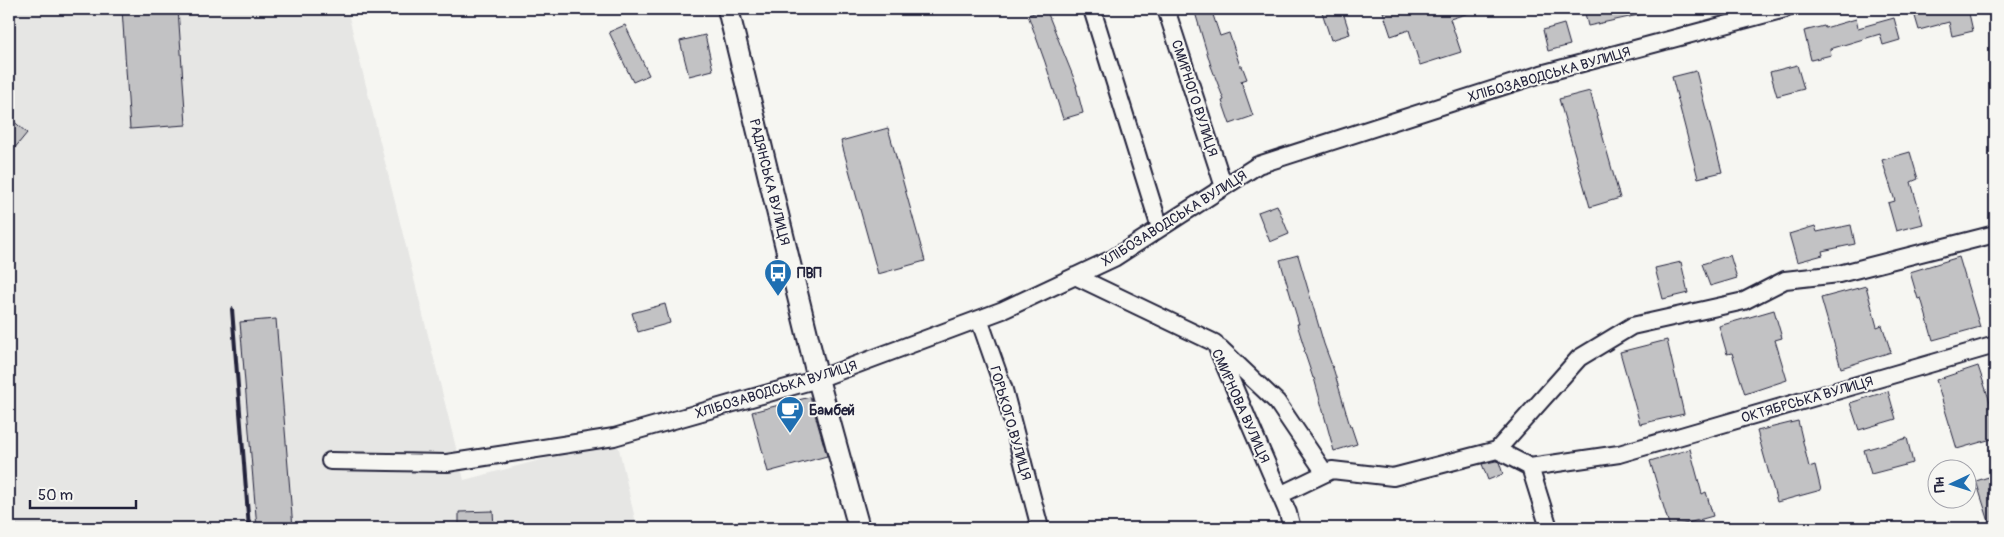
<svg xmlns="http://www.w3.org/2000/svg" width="2004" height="537" font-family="Pangolin,sans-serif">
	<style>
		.built { fill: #e6e6e4 }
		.building { fill: #c2c2c4; stroke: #22223b }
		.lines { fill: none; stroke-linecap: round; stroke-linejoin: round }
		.minor-casing { stroke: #22223b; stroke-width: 20 }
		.tertiary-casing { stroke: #22223b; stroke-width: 24 }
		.minor { stroke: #f6f6f2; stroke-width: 16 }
		.tertiary { stroke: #f6f6f2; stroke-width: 20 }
		.rail { stroke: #22223b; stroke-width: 4 }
		.labels { text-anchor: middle; stroke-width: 4; stroke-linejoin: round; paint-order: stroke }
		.street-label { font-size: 14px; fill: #22223b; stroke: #f6f6f2 }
		.poi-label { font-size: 14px; font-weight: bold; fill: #22223b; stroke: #f6f6f2; text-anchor: start }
	</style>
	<rect width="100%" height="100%" fill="#f6f6f2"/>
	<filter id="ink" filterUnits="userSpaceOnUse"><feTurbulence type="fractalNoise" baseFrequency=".02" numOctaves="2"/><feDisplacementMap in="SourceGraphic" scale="10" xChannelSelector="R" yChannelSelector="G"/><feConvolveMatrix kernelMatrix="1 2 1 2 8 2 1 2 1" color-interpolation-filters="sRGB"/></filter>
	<g filter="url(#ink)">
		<!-- built -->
		<path class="built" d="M9,9H347L464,480L617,440L637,528H9Z"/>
		<!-- building -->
		<path class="building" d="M122,9H178L186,125L130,129Z
			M1046,9L1077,86H1076L1083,113L1063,119L1045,62L1028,15Z
			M1194,9H1211L1220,36L1229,33L1240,66H1242L1247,79L1241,81L1253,116L1230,124L1222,101L1224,100L1211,66Z
			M1321,9H1342L1350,34L1331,40Z
			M1394,9H1475V11L1450,19L1461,52L1420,65L1409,30L1391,36L1383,12Z
			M1584,9H1643V14L1588,26Z
			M1931,9H1968L1973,31L1952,36L1949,22L1919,30L1914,13Z
			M1894,18L1900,40L1883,45L1880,34L1830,49L1831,55L1811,60L1804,31L1824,26L1825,28L1856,19L1858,28Z
			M1564,24L1570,45L1548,51L1543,30Z
			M625,25L649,75L633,82L609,32Z
			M705,35L713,70L689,76L680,41Z
			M1797,65L1804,89L1777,96L1770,72Z
			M1696,71L1722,172L1698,178L1672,77Z
			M1590,91L1620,198L1590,207L1559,99Z
			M9,117L27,133L9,155Z
			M888,128L925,261L878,274L841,141Z
			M1910,152L1918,179L1911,182L1923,224L1896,231L1888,203L1895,201L1882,160Z
			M1277,205L1289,234L1270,242L1258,212Z
			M1851,225L1855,244L1822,251L1823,255L1797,262L1789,234L1815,226L1817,232Z
			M1298,255L1324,344L1334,371L1350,426H1351L1357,444L1334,451L1314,378H1313L1304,351L1305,350L1297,324H1299L1280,260Z
			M1730,255L1737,278L1710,286L1702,264Z
			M1959,257L1980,327L1933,340L1921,298L1918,299L1910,272Z
			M1681,262L1688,293L1663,299L1655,268Z
			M1866,286L1877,327L1882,325L1891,352L1841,368L1821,298Z
			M665,304L670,323L638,332L632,313Z
			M1774,310L1782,338L1775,340L1787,380L1745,394L1732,353L1727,354L1719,326Z
			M276,319L293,528H257L240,322Z
			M1667,340L1684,414L1640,424L1620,352Z
			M1978,366L1993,411L1995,410V438L1957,449L1936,380Z
			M1888,391L1896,419L1859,430L1850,403Z
			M810,397L827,456L768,472L752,412Z
			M1798,421L1809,467L1815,465L1821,490L1777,502L1757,431Z
			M1907,438L1913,463L1871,474L1864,450Z
			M1690,449L1702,494L1706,492L1713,516L1670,528L1650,461Z
			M1496,461L1499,462L1503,474L1488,480L1482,464Z
			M1995,475V528H1991L1976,481Z
			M493,511L494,528H459V512Z"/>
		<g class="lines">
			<defs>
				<path id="minor" d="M1092,9L1160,228
					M1166,9L1224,187
					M1075,276L1215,343L1288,513L1292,528
					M979,319L1004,390L1040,528
					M1220,348L1277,402L1325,473
					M1497,450L1579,358L1632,326L1744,301L1785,280L1839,274L1995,234
					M330,461L447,463L614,437L818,379L1003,310L1114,258L1258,165L1541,74L1785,9
					M1530,467L1549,528
					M1280,495L1332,470L1393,477L1497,450L1530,467L1619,454L1995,345"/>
				<path id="tertiary" d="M728,9L818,379L859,528"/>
			</defs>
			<!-- minor casing -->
			<use href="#minor" class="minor-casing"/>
			<!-- tertiary casing -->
			<use href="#tertiary" class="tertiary-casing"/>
			<!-- minor -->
			<use href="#minor" class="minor"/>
			<!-- tertiary -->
			<use href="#tertiary" class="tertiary"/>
			<!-- rail -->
			<path class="rail" d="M232,309L249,528"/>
		</g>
	</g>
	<!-- icons -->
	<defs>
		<symbol id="bus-pin" viewBox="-11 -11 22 30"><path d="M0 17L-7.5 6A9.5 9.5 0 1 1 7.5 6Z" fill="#1f6fb2" stroke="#f6f6f2"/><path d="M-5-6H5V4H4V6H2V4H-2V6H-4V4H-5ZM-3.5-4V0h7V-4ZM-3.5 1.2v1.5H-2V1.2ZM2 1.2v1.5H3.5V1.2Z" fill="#fff"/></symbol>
		<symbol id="cafe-pin" viewBox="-11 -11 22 30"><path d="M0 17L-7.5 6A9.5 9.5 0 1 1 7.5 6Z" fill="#1f6fb2" stroke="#f6f6f2"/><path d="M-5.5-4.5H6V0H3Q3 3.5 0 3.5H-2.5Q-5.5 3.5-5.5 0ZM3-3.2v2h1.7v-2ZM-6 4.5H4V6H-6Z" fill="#fff"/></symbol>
	</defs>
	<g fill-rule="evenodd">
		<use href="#bus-pin" x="762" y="257" width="32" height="43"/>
		<use href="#cafe-pin" x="774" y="394" width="32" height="43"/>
	</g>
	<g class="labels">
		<!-- street labels -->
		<g class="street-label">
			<text transform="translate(1549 74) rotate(-16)" y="5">ХЛІБОЗАВОДСЬКА ВУЛИЦЯ</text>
			<text transform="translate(1195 98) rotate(72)" y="5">СМИРНОГО ВУЛИЦЯ</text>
			<text transform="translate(770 182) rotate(76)" y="5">РАДЯНСЬКА ВУЛИЦЯ</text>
			<text transform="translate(1174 218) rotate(-32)" y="5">ХЛІБОЗАВОДСЬКА ВУЛИЦЯ</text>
			<text transform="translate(776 389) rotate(-17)" y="5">ХЛІБОЗАВОДСЬКА ВУЛИЦЯ</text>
			<text transform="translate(1807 399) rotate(-16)" y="5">ОКТЯБРСЬКА ВУЛИЦЯ</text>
			<text transform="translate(1241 406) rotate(66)" y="5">СМИРНОВА ВУЛИЦЯ</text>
			<text transform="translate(1011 423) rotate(74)" y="5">ГОРЬКОГО ВУЛИЦЯ</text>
		</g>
		<!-- poi labels -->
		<g class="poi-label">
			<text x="797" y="278">ПВП</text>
			<text x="809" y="415">Бамбей</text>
		</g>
	</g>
	<!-- margin -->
	<rect width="2004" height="537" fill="none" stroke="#f6f6f2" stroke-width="30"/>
	<rect x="15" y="15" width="1974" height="507" fill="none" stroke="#22223b" stroke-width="2" filter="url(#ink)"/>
	<!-- north arrow -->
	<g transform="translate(1952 484) rotate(266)"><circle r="24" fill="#f6f6f2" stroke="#a1a1a9"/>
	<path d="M0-4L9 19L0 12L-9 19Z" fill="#1f6fb2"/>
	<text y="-8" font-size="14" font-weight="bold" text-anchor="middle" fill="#22223b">Пн</text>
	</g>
	<!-- scale -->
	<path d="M30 500v8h106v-8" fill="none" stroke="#22223b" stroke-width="2.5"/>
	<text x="38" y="500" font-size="15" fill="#22223b" stroke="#f6f6f2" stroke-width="4" paint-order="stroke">50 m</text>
</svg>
